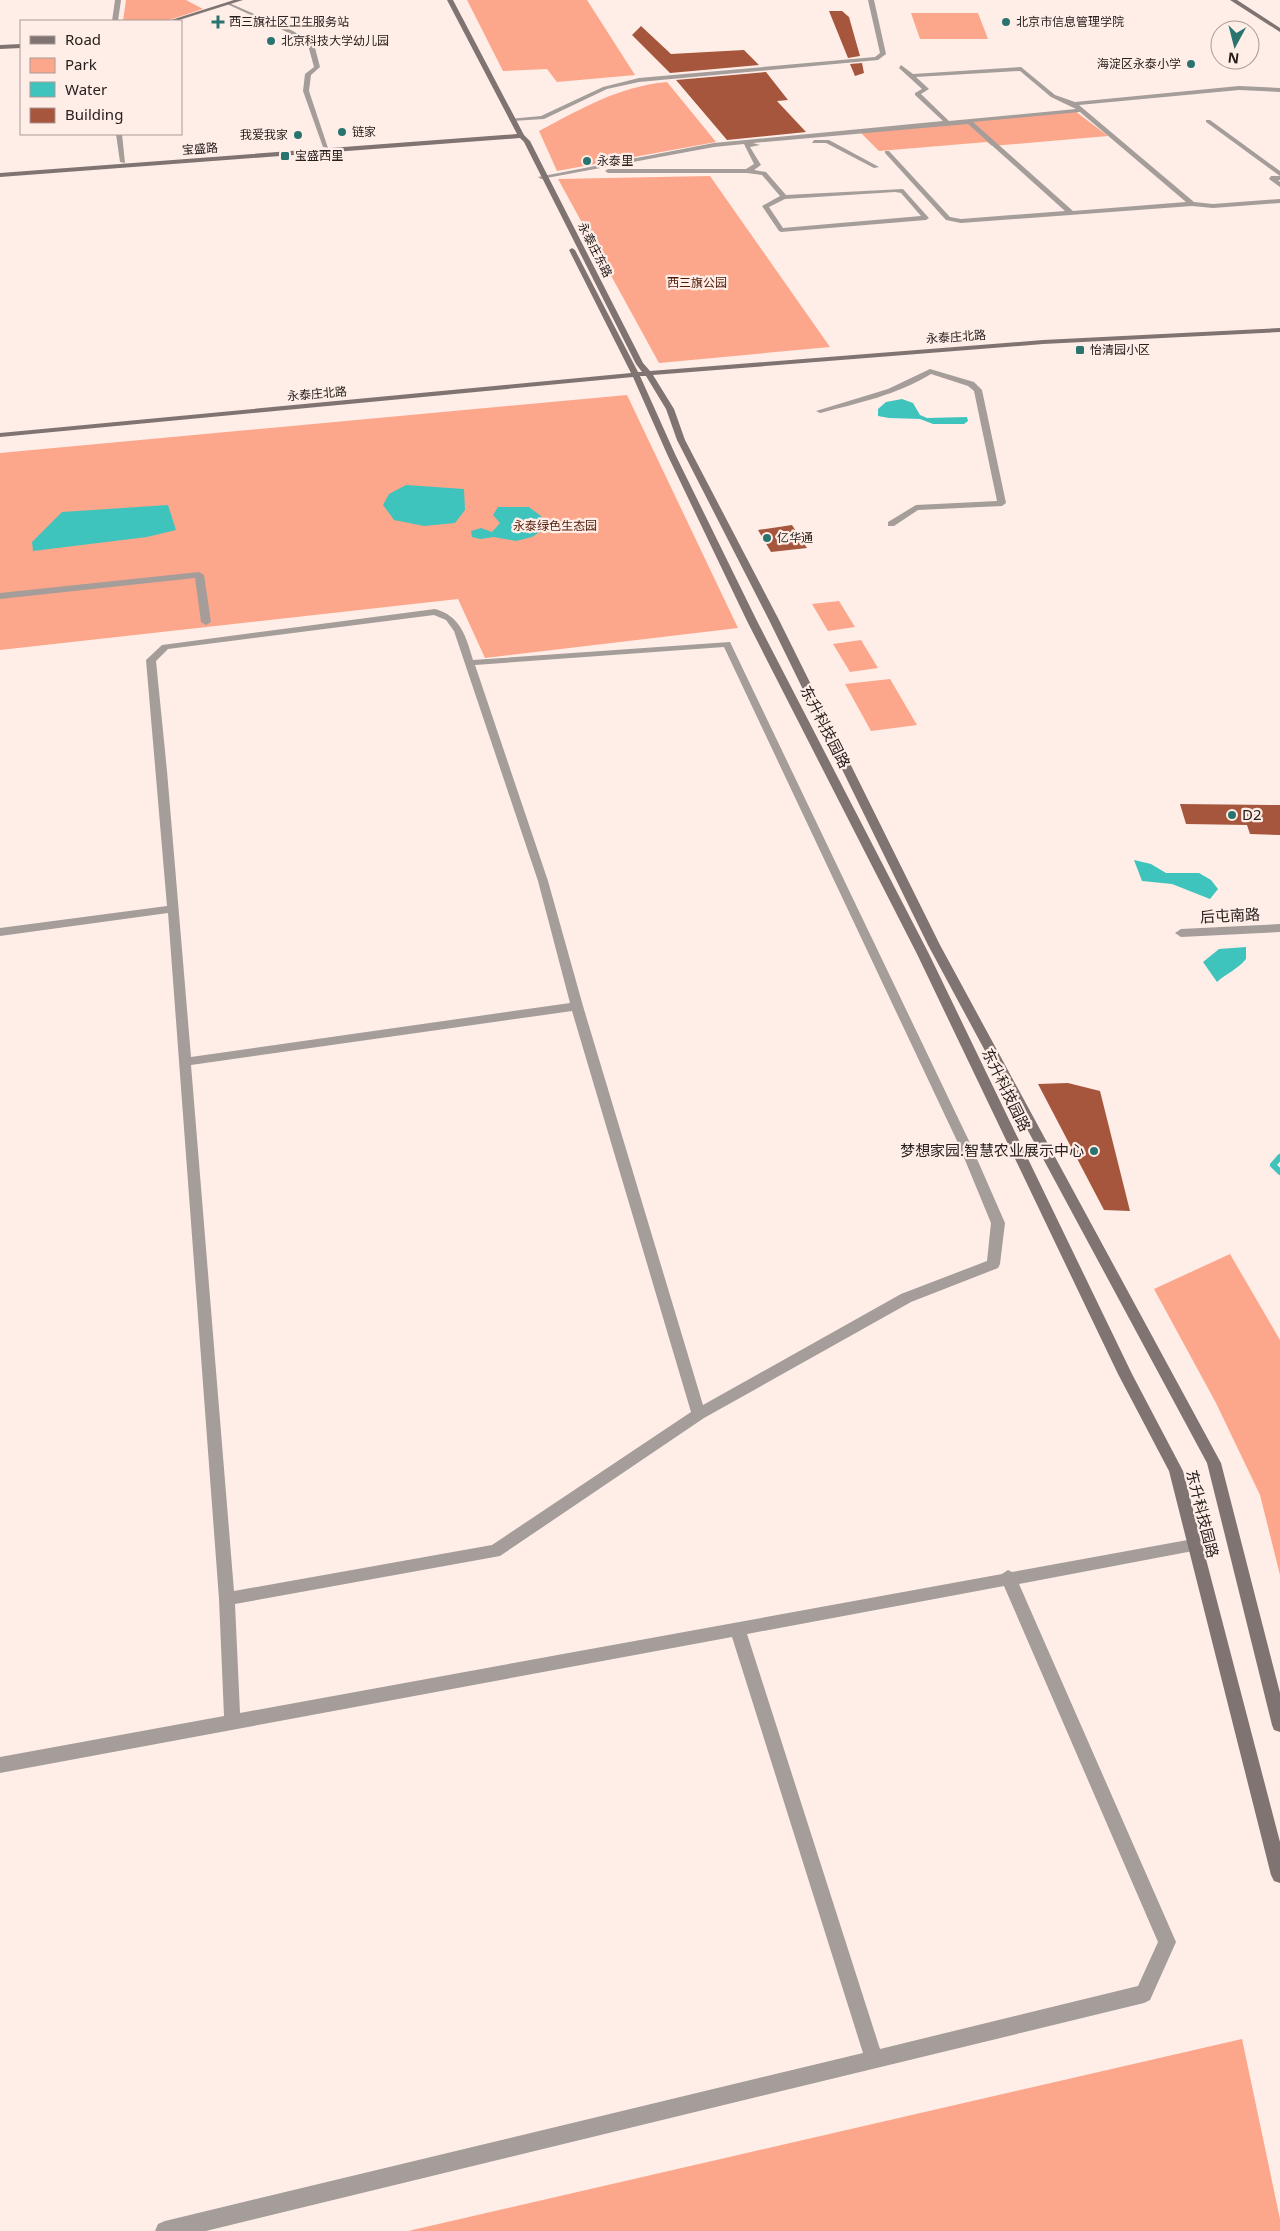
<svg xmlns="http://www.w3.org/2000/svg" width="1280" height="2231" font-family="'Noto Sans','Noto Sans SC',sans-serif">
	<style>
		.green { fill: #fca78b }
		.water { fill: #3fc4bd }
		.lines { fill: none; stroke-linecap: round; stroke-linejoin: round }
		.stream { stroke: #3fc4bd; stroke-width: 6 }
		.building { fill: #a6563c }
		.street { fill: #a49d9a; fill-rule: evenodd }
		.secondary { fill: #7f7471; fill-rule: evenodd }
		.poi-dot { fill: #2a7470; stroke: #ffede7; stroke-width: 2 }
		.labels { text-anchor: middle; stroke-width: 4.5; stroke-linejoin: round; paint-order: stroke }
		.far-poi-label { font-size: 12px; fill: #27201e; stroke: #ffede7; text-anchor: start }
		.far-street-label { font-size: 12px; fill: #27201e; stroke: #ffede7 }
		.far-park-label { font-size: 12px; fill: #501b07; stroke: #ffede7 }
		.street-label { font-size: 15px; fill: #27201e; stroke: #ffede7 }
		.poi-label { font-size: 15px; fill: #27201e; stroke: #ffede7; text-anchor: start }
	</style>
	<rect width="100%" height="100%" fill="#ffede7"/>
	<!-- green -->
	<path class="green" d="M126,0H186L203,9L166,21H123Z
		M467,0H587L635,75L557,82L547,69L503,71Z
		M911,13H978L988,39H920Z
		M667,82L716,142L557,171L539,131C583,108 617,87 667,82Z
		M1075,111L1108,136L992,146L987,142L879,151L858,130Z
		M710,176L830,347L659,363L558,179Z
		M627,395L738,628L485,658L458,599L0,650V453Z
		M839,601L855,627L828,631L812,604Z
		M861,640L878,668L850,672L833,644Z
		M890,679L917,725L871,731L845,684Z
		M1230,1254L1280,1340V1575L1260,1495L1216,1403L1154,1289Z
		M1242,2039L1280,2219V2231H408Z"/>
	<!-- water -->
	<path class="water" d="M902,399L913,403L920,415L927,418L967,417L968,421L964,424H933L920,419L889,418L878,416V409L886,402Z
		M406,485L464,489L465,510L455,523L424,526L394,520L383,505L389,494Z
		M168,505L176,530L147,537L33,551L32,542L62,512Z
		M498,507H529L541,516L543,530L532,537L516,541L494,537L480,539L472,537L471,531L481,528L492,532L500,523L493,515Z
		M1134,860L1151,864L1166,873H1199L1211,880L1218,889L1210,899L1172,884L1142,881Z
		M1246,947V959C1238,969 1227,973 1217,982L1203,962L1219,949Z"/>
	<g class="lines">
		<!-- stream -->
		<path class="stream" d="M1280,1157L1273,1165L1280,1172"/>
	</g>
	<!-- building -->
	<path class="building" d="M829,11H842L849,17L860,56L848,58Z
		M641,26L671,54L744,50L759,65L670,73L632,35Z
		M862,63L864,73L855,76L850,64Z
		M766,72L788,100L777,101L806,132L727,140L676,80Z
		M792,525L807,548L771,552L758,530Z
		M1180,804L1280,805V835L1250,834L1247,825L1186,824Z
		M1068,1083L1100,1091L1130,1211L1104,1210L1038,1084Z"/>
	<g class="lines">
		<!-- street -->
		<path class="street" d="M115,0H121L118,21H112Z
			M868,0H874L886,54L878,60L639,82L607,89L544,119L512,121L509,119L541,116L603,87L639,78L875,57L880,53Z
			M227,2L293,31L314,44L320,67L311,75L309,91L328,148L323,147L303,91L305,74L314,67L308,45L289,33L227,4Z
			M901,65L913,74L1021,67L1055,95L1075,102L1239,86L1280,88V92L1239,90L1079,105L1194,202L1213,204L1280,199V203L1213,208L1192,206L961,223L946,220L885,153V151H889L950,217L961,219L1065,211L968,124L753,143L760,145L750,147L761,165L754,170L766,172L786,195L903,189L928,217L929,218L926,220L781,232L779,231L762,206L780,196L762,175L747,173H608L605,171L608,169H746L754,164L744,144L714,147L541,179L538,177L714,143L943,121L915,95V93L922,89L899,68ZM1020,71L1051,97L1076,109L949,121L921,94L929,89L916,77ZM1080,112L1186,202L1073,211L973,122ZM895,192L901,193L921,216L783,228L769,207L785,199Z
			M1206,120H1210L1280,171V176L1206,122Z
			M116,134H122L125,163L120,162Z
			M814,140H829L879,167L874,168L826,143H812Z
			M1271,176H1280V180H1278L1280,182V187L1269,179Z
			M930,369L974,382L982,390L1006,503L1002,506L918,510L894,526H888V522L916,505L997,501L974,391L968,386L931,374C897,395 858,403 820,413L816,411L888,389Z
			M199,572L204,575L211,622L206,625L201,622L195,578L0,599V593Z
			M435,609C461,616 466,637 473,660L730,642L970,1143L1005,1223L1000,1264L998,1268L911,1302L704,1418L500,1556L235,1604L240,1713L1002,1574L1008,1570L1012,1572L1193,1539L1198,1540L1201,1545L1198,1550L1193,1551L1019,1584L1176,1942L1150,2000L1144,2003L206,2231H155L158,2224L165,2221L863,2053L732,1637L0,1773V1757L224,1716L219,1599L168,913L0,936V928L167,906L146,660L162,645ZM434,615L446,620L454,631L538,881L570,1003L191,1057L167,771L156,661L168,649ZM724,647L958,1143L991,1223L987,1261L901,1294L703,1405L583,1006L548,881L475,665ZM572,1011L691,1412L492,1545L234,1591L191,1065ZM1004,1586L1158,1942L1138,1986L880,2049L747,1634Z
			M1280,924V932L1181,937L1175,933L1181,929Z"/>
		<!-- secondary -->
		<path class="secondary" d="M234,0H243L176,21H168Z
			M447,0H453L524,135L530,141L643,363L650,371L1043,340L1280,328V332L1043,344L653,375L674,409L685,440L779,620L940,945L1221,1463L1280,1693V1732L1274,1730L1272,1725L1207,1463L928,945L769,620L677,440L666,409L646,376H640L675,454L757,621L929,954L1132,1374L1183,1471L1280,1842V1883L1274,1881L1271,1875L1169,1471L1118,1374L917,954L747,621L667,454L633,377L0,437V433L631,373L569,250L572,248L575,250L638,372H642L636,364L524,142L520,138L0,177V173L517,134Z
			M1230,0H1237L1280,28V32Z
			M21,44V48L0,49V45Z"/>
	</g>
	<!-- markers -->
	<g class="poi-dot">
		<path d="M215.5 14.5h5v5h5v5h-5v5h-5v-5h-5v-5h5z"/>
		<circle cx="1006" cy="22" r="5"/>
		<circle cx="271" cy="41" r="5"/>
		<circle cx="1191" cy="64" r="5"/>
		<circle cx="342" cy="132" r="5"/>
		<circle cx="298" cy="135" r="5"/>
		<rect x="280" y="151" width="10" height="10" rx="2.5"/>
		<circle cx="587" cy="161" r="5"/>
		<rect x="1075" y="345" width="10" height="10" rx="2.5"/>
		<circle cx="767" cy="538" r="5"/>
		<circle cx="1232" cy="815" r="5"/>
		<circle cx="1094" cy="1151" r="5"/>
	</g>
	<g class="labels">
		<!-- far-poi labels -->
		<g class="far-poi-label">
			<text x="229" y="26">西三旗社区卫生服务站</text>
			<text x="1016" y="26">北京市信息管理学院</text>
			<text x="281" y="45">北京科技大学幼儿园</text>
			<text x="1181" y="68" text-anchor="end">海淀区永泰小学</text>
			<text x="352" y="136">链家</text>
			<text x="288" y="139" text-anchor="end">我爱我家</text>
			<text x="295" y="160">宝盛西里</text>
			<text x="597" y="165">永泰里</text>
			<text x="1090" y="354">怡清园小区</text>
			<text x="777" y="542">亿华通</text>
		</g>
		<!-- far-street labels -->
		<g class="far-street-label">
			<text transform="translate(200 149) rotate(-4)" y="4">宝盛路</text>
			<text transform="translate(595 250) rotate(63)" y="4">永泰庄东路</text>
			<text transform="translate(956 337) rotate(-4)" y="4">永泰庄北路</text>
			<text transform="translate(317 394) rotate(-5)" y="4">永泰庄北路</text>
		</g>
		<!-- far-park labels -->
		<g class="far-park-label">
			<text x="697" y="287">西三旗公园</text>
			<text x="555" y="530">永泰绿色生态园</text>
		</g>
		<!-- street labels -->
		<g class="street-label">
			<text transform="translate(825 727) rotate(63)" y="5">东升科技园路</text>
			<text transform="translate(1230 916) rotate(-3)" y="5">后屯南路</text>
			<text transform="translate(1006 1090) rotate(64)" y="5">东升科技园路</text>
			<text transform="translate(1202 1514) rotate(76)" y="5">东升科技园路</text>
		</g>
		<!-- poi labels -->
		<g class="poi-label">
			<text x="1242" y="820">D2</text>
			<text x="1084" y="1156" text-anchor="end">梦想家园.智慧农业展示中心</text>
		</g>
	</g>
	<!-- legend -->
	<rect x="20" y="20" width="162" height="115" fill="#ffede7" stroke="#a99b97"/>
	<rect x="30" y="36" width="25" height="8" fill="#7f7471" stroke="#a99b97"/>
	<text x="65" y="45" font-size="15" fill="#27201e">Road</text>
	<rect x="30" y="58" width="25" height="15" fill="#fca78b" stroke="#a99b97"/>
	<text x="65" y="70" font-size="15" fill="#27201e">Park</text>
	<rect x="30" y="82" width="25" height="15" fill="#3fc4bd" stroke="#a99b97"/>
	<text x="65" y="95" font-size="15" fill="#27201e">Water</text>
	<rect x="30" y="108" width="25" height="15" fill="#a6563c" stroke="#a99b97"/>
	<text x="65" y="120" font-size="15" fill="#27201e">Building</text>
	<!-- north arrow -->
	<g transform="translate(1235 45) rotate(187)"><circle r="24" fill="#ffede7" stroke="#a99b97"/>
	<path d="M0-4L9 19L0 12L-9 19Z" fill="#2a7470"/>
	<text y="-8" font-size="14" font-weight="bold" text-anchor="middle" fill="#27201e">N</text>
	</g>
</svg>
